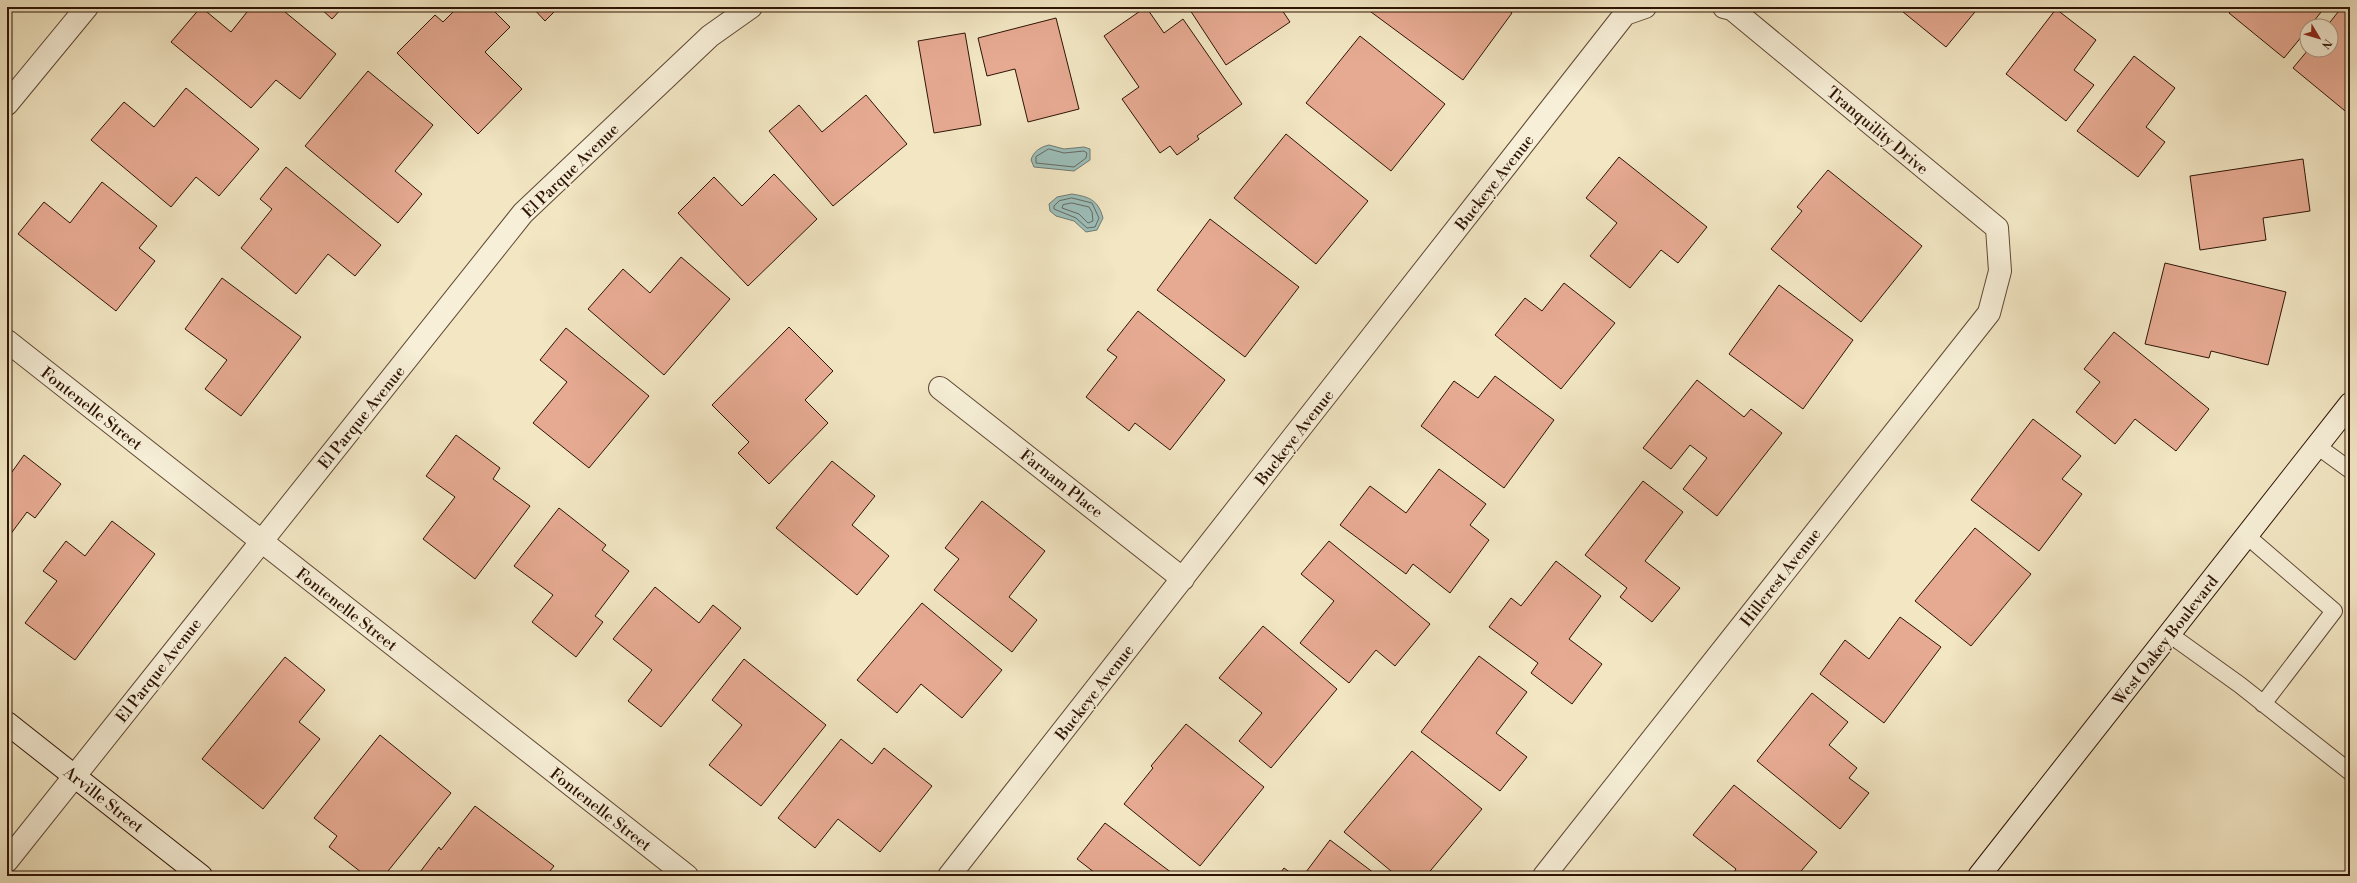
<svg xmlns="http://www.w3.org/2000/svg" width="2357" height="883" font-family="'Libre Bodoni',serif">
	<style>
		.water { fill: #9cbeb9; stroke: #707a71 }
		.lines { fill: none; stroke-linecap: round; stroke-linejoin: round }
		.shore { stroke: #65695f; stroke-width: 1 }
		.building { fill: #e6aa92; stroke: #2e1405 }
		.lane-casing { stroke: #5f4834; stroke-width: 18 }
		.street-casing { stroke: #5f4834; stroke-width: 24 }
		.secondary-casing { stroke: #2e1405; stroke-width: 24 }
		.lane { stroke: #f7efd8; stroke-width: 16 }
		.street { stroke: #f7efd8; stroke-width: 22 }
		.secondary { stroke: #f7efd8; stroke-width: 22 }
		.labels { text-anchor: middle; stroke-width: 3; stroke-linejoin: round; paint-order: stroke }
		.street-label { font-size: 16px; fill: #2e1405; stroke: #f7efd8 }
	</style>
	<rect width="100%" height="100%" fill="#f2e6c3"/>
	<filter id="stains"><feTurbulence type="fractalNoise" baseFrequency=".005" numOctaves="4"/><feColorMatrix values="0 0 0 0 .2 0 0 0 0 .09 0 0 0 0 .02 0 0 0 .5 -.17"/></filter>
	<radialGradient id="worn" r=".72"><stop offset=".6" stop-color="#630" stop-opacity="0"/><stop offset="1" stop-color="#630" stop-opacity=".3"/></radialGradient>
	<!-- water -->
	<path class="water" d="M1049,145L1064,149L1084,147L1090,149V160L1074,171L1034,167L1031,160C1033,152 1040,147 1049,145Z
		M1072,194C1090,197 1098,200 1103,218L1097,230L1086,232L1074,221L1056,216L1050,211L1049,204L1057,197Z"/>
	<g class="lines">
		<!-- shore -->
		<path class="shore" d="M1049,149L1064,153L1084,151L1087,153L1086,158L1074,167L1036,163V157Z
			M1072,198L1092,203L1099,218L1095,227L1087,228L1076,218L1054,209V206L1059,201Z
			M1072,203L1089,207L1092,212L1093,221L1088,223L1079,214L1062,208L1063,205Z"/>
	</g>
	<!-- building -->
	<path class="building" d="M201,7L231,32L251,7H279L336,54L300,99L276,80L251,108L171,42Z
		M319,7H343L332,19Z
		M458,7H490L510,27L485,52L522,89L478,134L397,53L435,15L443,22Z
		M532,7H559L545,21Z
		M1146,7L1164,33L1183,19L1242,104L1197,136L1199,139L1177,155L1170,146L1160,153L1122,99L1139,87L1104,36Z
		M1188,7H1280L1290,22L1226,65Z
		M1368,7H1504L1512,13L1463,80L1367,9Z
		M1897,7H1979L1946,47Z
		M2234,7H2325L2310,26H2307V30L2284,58L2229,13Z
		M2342,7H2350V115L2293,68L2308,50H2331V26H2327Z
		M2056,9L2096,40L2074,70L2094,85L2066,121L2006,74Z
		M1056,18L1079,109L1028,122L1015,69L987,76L978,38Z
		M965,33L981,125L934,133L918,41Z
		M1360,36L1445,104L1391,171L1306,103Z
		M2134,56L2175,88L2146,127L2165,142L2138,177L2077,131Z
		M368,71L433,125L395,171L422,194L398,223L305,146Z
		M186,88L259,149L219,196L196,177L171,207L91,140L124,102L154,127Z
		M866,95L907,144L833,206L769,131L799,105L822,132Z
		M1286,134L1368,201L1316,264L1234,198Z
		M1619,157L1707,227L1678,263L1661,250L1630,288L1590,256L1617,223L1586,198Z
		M2303,159L2310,211L2263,218L2266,240L2200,250L2190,176Z
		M286,167L381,245L355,276L328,254L296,294L241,248L272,209L260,199Z
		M1828,170L1922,246L1861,322L1771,249L1802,211L1797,207Z
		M774,174L817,219L748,286L678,213L714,177L742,206Z
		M102,182L157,226L139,248L155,261L116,311L18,234L44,202L70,223Z
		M1210,219L1299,287L1245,357L1157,290Z
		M681,257L730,299L664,375L588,309L623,269L650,293Z
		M2165,263L2286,292L2268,365L2211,351L2209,358L2145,344Z
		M222,278L301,337L241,416L205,389L227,360L185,329Z
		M1564,283L1615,323L1561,389L1495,335L1525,298L1542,311Z
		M1779,285L1853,340L1803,409L1729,354Z
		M1138,311L1225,380L1170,450L1135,423L1129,431L1086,397L1117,357L1107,350Z
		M789,327L833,371L805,400L828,423L769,484L738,453L749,442L712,405Z
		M566,328L649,396L589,468L533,423L567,382L540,360Z
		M2114,332L2209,409L2176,451L2135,419L2115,444L2076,412L2100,382L2084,369Z
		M1495,376L1554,420L1504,488L1421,426L1454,381L1478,398Z
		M1697,380L1744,417L1751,409L1782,433L1717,516L1683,489L1707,458L1690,445L1671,469L1643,448Z
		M2033,419L2081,456L2062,479L2082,494L2039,551L1971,500Z
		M456,435L500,468L493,479L530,506L475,579L423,539L455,497L426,476Z
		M24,455L61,484L35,518L27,512L7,539V479Z
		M832,461L875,496L852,525L889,556L857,595L776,528Z
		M1439,469L1486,504L1470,525L1489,540L1450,593L1413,564L1406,574L1340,525L1370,486L1406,513Z
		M1643,481L1683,512L1645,561L1680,588L1652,622L1620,597L1627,588L1585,555Z
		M982,501L1045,551L1009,597L1037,620L1012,652L934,590L959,559L945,548Z
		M559,508L606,545L602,550L629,571L595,616L603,622L576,657L532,622L553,595L514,566Z
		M112,521L155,554L75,660L25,623L57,581L43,571L66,541L85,556Z
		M1975,528L2031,574L1971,646L1915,601Z
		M1329,541L1430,624L1395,666L1376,650L1349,683L1300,643L1334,601L1301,574Z
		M1556,561L1601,596L1569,639L1602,664L1572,704L1531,673L1538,663L1489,627L1511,598L1521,606Z
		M655,587L699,623L713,605L741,628L661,727L628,701L652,670L613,639Z
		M922,603L1002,670L962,718L921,684L897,713L857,680Z
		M1900,617L1941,647L1884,723L1820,674L1845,640L1869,659Z
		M1263,626L1337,689L1271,768L1239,741L1262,713L1219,678Z
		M1479,656L1527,692L1496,733L1527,757L1500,791L1421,732Z
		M285,657L325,690L299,722L320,739L263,809L202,759Z
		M744,659L826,725L761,806L709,765L742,725L712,700Z
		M1812,693L1848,722L1829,745L1857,768L1849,778L1869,793L1840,829L1757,761Z
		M1186,724L1264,787L1200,866L1124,804L1153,768L1151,766Z
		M380,735L451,793L384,876H366L329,847L337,836L314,818Z
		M841,739L872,764L884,748L932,786L880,852L838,819L815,848L778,818Z
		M1412,751L1482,809L1426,876H1397L1344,832Z
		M1734,785L1817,852L1797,876H1731L1736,869L1693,835Z
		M475,806L554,866L546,876H417L439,847L441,850Z
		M1105,823L1176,876H1099L1077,859Z
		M1330,840L1378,876H1303Z
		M1284,868L1295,876H1278Z"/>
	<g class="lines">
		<defs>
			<path id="lane" d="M2317,446L2350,470
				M2247,536L2334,611L2263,704
				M2169,634L2240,685L2350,772"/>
			<path id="street" d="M7,104L87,7
				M7,341L687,876
				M940,388L1183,579
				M7,861L523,213L710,36L751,7
				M949,876L1625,14L1645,7
				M1544,876L1989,313L2000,271L1997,228L1732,9L1724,7"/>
			<path id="secondary" d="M7,723L201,876
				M1979,876L2350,404"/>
		</defs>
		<!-- lane casing -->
		<use href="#lane" class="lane-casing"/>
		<!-- street casing -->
		<use href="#street" class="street-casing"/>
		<!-- secondary casing -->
		<use href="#secondary" class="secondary-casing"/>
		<!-- lane -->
		<use href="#lane" class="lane"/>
		<!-- street -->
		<use href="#street" class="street"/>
		<!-- secondary -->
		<use href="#secondary" class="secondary"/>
	</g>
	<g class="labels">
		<!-- street labels -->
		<g class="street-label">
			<text transform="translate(1878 130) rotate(40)" y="6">Tranquility Drive</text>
			<text transform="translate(570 170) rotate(-44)" y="6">El Parque Avenue</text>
			<text transform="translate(1494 182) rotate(-52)" y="6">Buckeye Avenue</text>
			<text transform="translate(92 408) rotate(38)" y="6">Fontenelle Street</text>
			<text transform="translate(361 417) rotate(-51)" y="6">El Parque Avenue</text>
			<text transform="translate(1294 437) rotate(-52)" y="6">Buckeye Avenue</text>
			<text transform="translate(1062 483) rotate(38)" y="6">Farnam Place</text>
			<text transform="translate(1780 577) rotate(-52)" y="6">Hillcrest Avenue</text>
			<text transform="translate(347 609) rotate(38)" y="6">Fontenelle Street</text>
			<text transform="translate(2165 640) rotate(-52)" y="6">West Oakey Boulevard</text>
			<text transform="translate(158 670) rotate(-52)" y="6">El Parque Avenue</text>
			<text transform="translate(1094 692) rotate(-52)" y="6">Buckeye Avenue</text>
			<text transform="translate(104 799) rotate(38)" y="6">Arville Street</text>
			<text transform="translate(601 809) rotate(38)" y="6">Fontenelle Street</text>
		</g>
	</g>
	<!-- margin -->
	<rect width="2357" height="883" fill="none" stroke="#f2e6c3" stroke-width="24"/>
	<rect x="8" y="8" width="2341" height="867" fill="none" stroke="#2e1405" stroke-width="2"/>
	<rect x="12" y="12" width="2333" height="859" fill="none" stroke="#2e1405"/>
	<!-- north arrow -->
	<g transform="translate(2319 38) rotate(128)"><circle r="19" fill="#f7efd8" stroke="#a79784"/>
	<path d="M0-3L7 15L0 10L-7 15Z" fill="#8f2418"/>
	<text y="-6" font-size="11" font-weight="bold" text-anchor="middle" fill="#2e1405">N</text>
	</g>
	<rect width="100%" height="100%" filter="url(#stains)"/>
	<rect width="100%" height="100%" fill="url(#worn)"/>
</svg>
